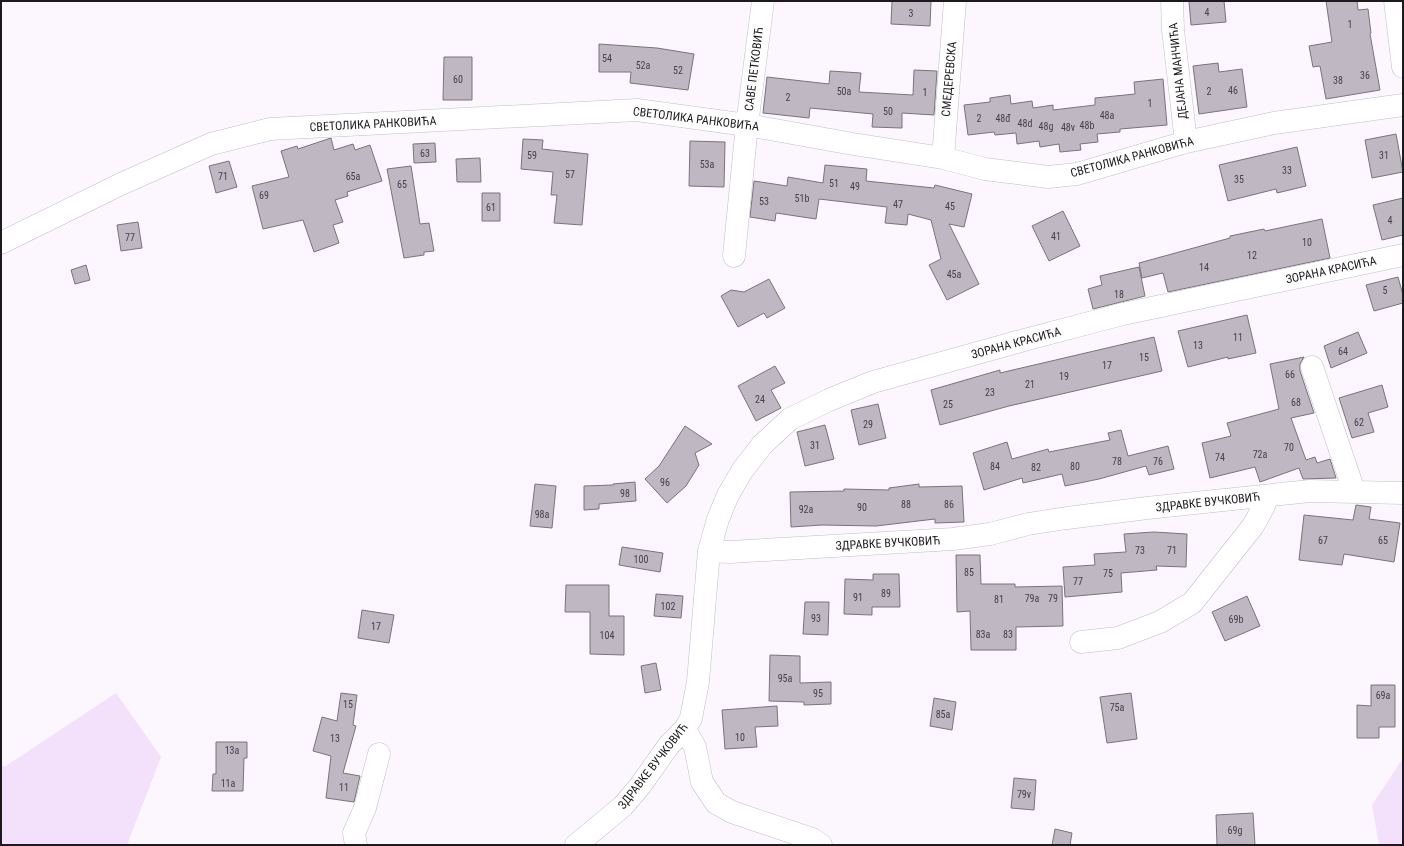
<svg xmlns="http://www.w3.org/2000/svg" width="1404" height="846" font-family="'Roboto Condensed',sans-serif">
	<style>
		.green { fill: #f3e0fa }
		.building { fill: #bfb7c2; stroke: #7a737d }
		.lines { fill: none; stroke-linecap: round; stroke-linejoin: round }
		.minor-casing { stroke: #c4bcc6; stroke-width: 23 }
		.minor { stroke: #fff; stroke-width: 22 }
		.labels { text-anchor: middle; stroke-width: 3.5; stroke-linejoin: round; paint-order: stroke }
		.number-label { font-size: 10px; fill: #464147 }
		.street-label { font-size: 12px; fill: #1d1a1e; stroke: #fff }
	</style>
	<rect width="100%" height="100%" fill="#fcf7fe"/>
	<!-- green -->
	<path class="green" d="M116,693L161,757L127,845H1V764L4,767Z
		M1403,758V845H1379L1372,805Z"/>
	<!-- building -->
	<path class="building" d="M892,1H931L930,26L891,24Z
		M1189,1H1224L1226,22L1191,25Z
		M1326,1H1357L1358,10L1368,9L1371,33L1370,34L1380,90L1326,99L1320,66L1313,67L1309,46L1332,42Z
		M599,44L657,48L694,54L688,90L630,83L631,72H599Z
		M444,57H472V100H443Z
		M1218,63L1219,72L1242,69L1247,107L1199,114L1193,66Z
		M914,70L937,71L934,115L902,113V128L872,127L873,114L810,108L809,118L763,113L767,77L829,84L830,71L861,73L859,92L913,95Z
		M1163,79L1167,125L1120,129V132L1097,134L1098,142L1080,144L1081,150L1060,152L1059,144L1040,147L1039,141L1017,144L1016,133L995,135L994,132L968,135L964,105L990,102V98L1010,95L1011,104L1032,101L1033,108L1053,105V110L1095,105V98L1135,94L1134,82Z
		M1396,134L1403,172L1372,178L1365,140Z
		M331,138L334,150L353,144L355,150L370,145L382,181L347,192L348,196L335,200L343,222L333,225L339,243L314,252L303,220L263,229L252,186L289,177L281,151L297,146L298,149Z
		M523,139L543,140L542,149L588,154L582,225L554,223L557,195H551L553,172L521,169Z
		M690,141L725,142L724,187L689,186Z
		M435,143L436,162L414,163L413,144Z
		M1297,147L1306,186L1277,193L1276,189L1228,201L1219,165Z
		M480,158L481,182H457L456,159Z
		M229,161L237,187L216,193L209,166Z
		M825,165L867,169L866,181L934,188L935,185L972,194L964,227L949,224L979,284L947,300L929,265L941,259L931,220L908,214L907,225L885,223L887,207L819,199L816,219L776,213L775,221L750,217L754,181L787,186L788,177L823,183Z
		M411,166L420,224L429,223L434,251L424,252V255L404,258L387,169Z
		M482,193H500V221H482Z
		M1403,198V235L1382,240L1373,205Z
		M1063,211L1080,246L1049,261L1032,226Z
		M1322,219L1330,258L1168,292L1163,273L1142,278L1139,263L1230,238V236L1264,229L1265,231Z
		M138,222L142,248L121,251L117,225Z
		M86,265L90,280L75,284L71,270Z
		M1139,267L1145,296L1093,309L1088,289L1102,285L1100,276Z
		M1398,277L1403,295V303L1374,311L1366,285Z
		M769,279L785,308L767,318L764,313L738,327L721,296L731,290L744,292Z
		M1247,315L1256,353L1228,359V357L1188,367L1178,331Z
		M1358,332L1367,353L1331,368L1324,346Z
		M1154,337L1162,371L1009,406L940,425L931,390L1000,370V373Z
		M1304,357L1300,364V371L1314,413L1291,418L1306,460L1315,457L1317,463L1330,459L1336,478L1303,479L1299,468L1260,482L1255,467L1210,478L1202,443L1231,436L1227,423L1279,409L1270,364Z
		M775,366L785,383L771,390L781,408L756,421L738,386Z
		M1382,385L1388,407L1368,413L1374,432L1352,438L1339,398Z
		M878,404L886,438L859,445L851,410Z
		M825,425L834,459L805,466L797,432Z
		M685,426L712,444L695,453L699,465L686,486L667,503L645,479L659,466Z
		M1121,430L1128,456L1168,446L1174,469L1149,475L1146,466L1099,479L1065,486L1062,474L1023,483L1022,478L984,490L973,453L1007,442L1012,459L1048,449L1049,452L1110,440L1108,433Z
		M635,482L636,501L599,504V509L584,510V486L613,485V484Z
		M535,484L556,486L552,528L530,526Z
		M919,484V487L962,486L964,522L935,523V519L876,526L822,525L791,527L790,492L844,491V489L889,490V488Z
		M1356,505L1371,507L1369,519L1400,523L1394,562L1344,554L1342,565L1299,560L1304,515L1353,520Z
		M1154,532L1187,534L1186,567L1156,566L1157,570L1121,573L1122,592L1065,597L1063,567L1095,565L1094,554L1126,552L1124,534Z
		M622,547L663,553L660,572L619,565Z
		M956,555H980L981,584H1015V587L1062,586L1063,626L1016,627V650H971L970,611L957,612Z
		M873,574H899L900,607H872V615L844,614L845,579L873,580Z
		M566,585H609V616H624V655L590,654V612H565Z
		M656,594L683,596L681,618L654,616Z
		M1247,596L1260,626L1225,641L1212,612Z
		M805,602H829L828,635L803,634Z
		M362,610L394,615L389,643L358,638Z
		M770,655L800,656V683L831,682V704L804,705V702L769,701Z
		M656,663L661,690L645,693L641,666Z
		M1371,685H1395V727H1379V738H1357V705L1371,706Z
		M341,693L357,695L353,725L356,726L343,773L360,776L354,802L326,798L331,756L313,751L322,717L337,721Z
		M1131,693L1137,739L1107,743L1100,697Z
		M934,698L956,702L952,730L930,726Z
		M777,706L778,726L755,727L757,747L725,749L722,710Z
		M216,742H247V758H244L243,791H212L213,774H216Z
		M1014,778L1036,780L1034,810L1011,808Z
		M1253,813L1255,845H1217L1216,815Z
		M1055,829L1072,833L1070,845H1052Z"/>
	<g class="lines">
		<defs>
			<path id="minor" d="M1172,1L1173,30L1186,142
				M1395,1L1403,67
				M943,158L955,1
				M1,243L121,184L211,144L270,129L637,110L747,125L853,144L943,158L985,169L1048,177L1077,174L1186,142L1274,123L1403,105
				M734,256L747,125L763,1
				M1312,367L1354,491
				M709,551L730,552L953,539L990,534L1028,524L1067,518L1147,508L1310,491L1403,493
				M1081,642L1118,638L1160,622L1192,603L1253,526L1264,506L1265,496
				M685,729L695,747L702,782L716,803L732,812L812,839L821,845
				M356,845L354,833L365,808L379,754
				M576,845L623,806L640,786L669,745L685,729L691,718L698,682L709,551L718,519L728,495L742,471L762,445L790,419L829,400L873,382L1028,339L1123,314L1403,255"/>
		</defs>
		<!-- minor casing -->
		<use href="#minor" class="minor-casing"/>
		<!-- minor -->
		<use href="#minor" class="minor"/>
	</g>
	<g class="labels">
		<!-- number labels -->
		<g class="number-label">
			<text x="1207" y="16">4</text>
			<text x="911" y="17">3</text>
			<text x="1350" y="28">1</text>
			<text x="607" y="62">54</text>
			<text x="643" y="69">52a</text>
			<text x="678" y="74">52</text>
			<text x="1365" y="79">36</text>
			<text x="458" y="83">60</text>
			<text x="1338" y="84">38</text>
			<text x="1233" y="94">46</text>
			<text x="844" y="95">50a</text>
			<text x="1209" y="95">2</text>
			<text x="925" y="96">1</text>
			<text x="788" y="101">2</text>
			<text x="1150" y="107">1</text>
			<text x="888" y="115">50</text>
			<text x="1107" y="119">48a</text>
			<text x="979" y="122">2</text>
			<text x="1003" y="122">48đ</text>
			<text x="1025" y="127">48d</text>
			<text x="1087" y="129">48b</text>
			<text x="1046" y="130">48g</text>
			<text x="1068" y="131">48v</text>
			<text x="425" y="157">63</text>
			<text x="532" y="159">59</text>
			<text x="1384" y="159">31</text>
			<text x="707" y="168">53a</text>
			<text x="1287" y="174">33</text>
			<text x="570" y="178">57</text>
			<text x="223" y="180">71</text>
			<text x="353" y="180">65a</text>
			<text x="1239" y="183">35</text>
			<text x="834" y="187">51</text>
			<text x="402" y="188">65</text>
			<text x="855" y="190">49</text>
			<text x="264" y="199">69</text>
			<text x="802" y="202">51b</text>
			<text x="764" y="205">53</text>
			<text x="898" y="208">47</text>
			<text x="950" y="210">45</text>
			<text x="491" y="211">61</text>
			<text x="1390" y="224">4</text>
			<text x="1056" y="240">41</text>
			<text x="130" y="241">77</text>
			<text x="1307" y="246">10</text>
			<text x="1252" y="259">12</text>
			<text x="1204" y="271">14</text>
			<text x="954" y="278">45a</text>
			<text x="1385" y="294">5</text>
			<text x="1119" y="298">18</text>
			<text x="1238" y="341">11</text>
			<text x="1198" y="349">13</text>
			<text x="1343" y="355">64</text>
			<text x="1144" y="361">15</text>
			<text x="1107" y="369">17</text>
			<text x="1290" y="378">66</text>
			<text x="1064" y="380">19</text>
			<text x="1030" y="388">21</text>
			<text x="990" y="396">23</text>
			<text x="760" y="403">24</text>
			<text x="1296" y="406">68</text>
			<text x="948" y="408">25</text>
			<text x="1359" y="426">62</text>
			<text x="868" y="428">29</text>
			<text x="815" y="449">31</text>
			<text x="1289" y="451">70</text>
			<text x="1260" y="458">72a</text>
			<text x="1220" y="461">74</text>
			<text x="1117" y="465">78</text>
			<text x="1158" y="465">76</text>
			<text x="995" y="470">84</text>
			<text x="1075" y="470">80</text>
			<text x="1036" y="471">82</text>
			<text x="665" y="486">96</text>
			<text x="625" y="497">98</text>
			<text x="906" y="508">88</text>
			<text x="949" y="508">86</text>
			<text x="862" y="511">90</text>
			<text x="806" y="513">92a</text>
			<text x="542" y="518">98a</text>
			<text x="1323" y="544">67</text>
			<text x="1383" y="544">65</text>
			<text x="1140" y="554">73</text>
			<text x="1172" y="554">71</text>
			<text x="641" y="563">100</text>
			<text x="969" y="576">85</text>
			<text x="1108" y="577">75</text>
			<text x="1078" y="585">77</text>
			<text x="886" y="597">89</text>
			<text x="858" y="601">91</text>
			<text x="1032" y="602">79a</text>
			<text x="1053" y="602">79</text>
			<text x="999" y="603">81</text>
			<text x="668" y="610">102</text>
			<text x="816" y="622">93</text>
			<text x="1236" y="623">69b</text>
			<text x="376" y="630">17</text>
			<text x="983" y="638">83a</text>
			<text x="1008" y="638">83</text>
			<text x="607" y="639">104</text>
			<text x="785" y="682">95a</text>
			<text x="818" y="697">95</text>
			<text x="1383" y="699">69a</text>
			<text x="348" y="708">15</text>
			<text x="1117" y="711">75a</text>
			<text x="943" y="718">85a</text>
			<text x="740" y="741">10</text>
			<text x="335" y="742">13</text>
			<text x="232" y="754">13a</text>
			<text x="228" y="787">11a</text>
			<text x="344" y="791">11</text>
			<text x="1024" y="798">79v</text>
			<text x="1235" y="834">69g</text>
		</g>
		<!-- street labels -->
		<g class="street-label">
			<text transform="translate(754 69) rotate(-83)" y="4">САВЕ ПЕТКОВИЋ</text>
			<text transform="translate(1178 71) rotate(-96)" y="4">ДЕЈАНА МАНЧИЋА</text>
			<text transform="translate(949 79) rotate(-85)" y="4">СМЕДЕРЕВСКА</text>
			<text transform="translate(696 119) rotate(7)" y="4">СВЕТОЛИКА РАНКОВИЋА</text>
			<text transform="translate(373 124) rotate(-3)" y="4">СВЕТОЛИКА РАНКОВИЋА</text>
			<text transform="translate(1132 157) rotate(-15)" y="4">СВЕТОЛИКА РАНКОВИЋА</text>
			<text transform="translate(1331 270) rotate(-12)" y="4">ЗОРАНА КРАСИЋА</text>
			<text transform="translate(1016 343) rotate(-15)" y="4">ЗОРАНА КРАСИЋА</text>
			<text transform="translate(1208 502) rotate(-6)" y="4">ЗДРАВКЕ ВУЧКОВИЋ</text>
			<text transform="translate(888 543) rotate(-3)" y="4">ЗДРАВКЕ ВУЧКОВИЋ</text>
			<text transform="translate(653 766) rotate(-52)" y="4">ЗДРАВКЕ ВУЧКОВИЋ</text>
		</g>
	</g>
	<!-- border -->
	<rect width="1404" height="846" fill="none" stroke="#1d1a1e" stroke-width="4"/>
</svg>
